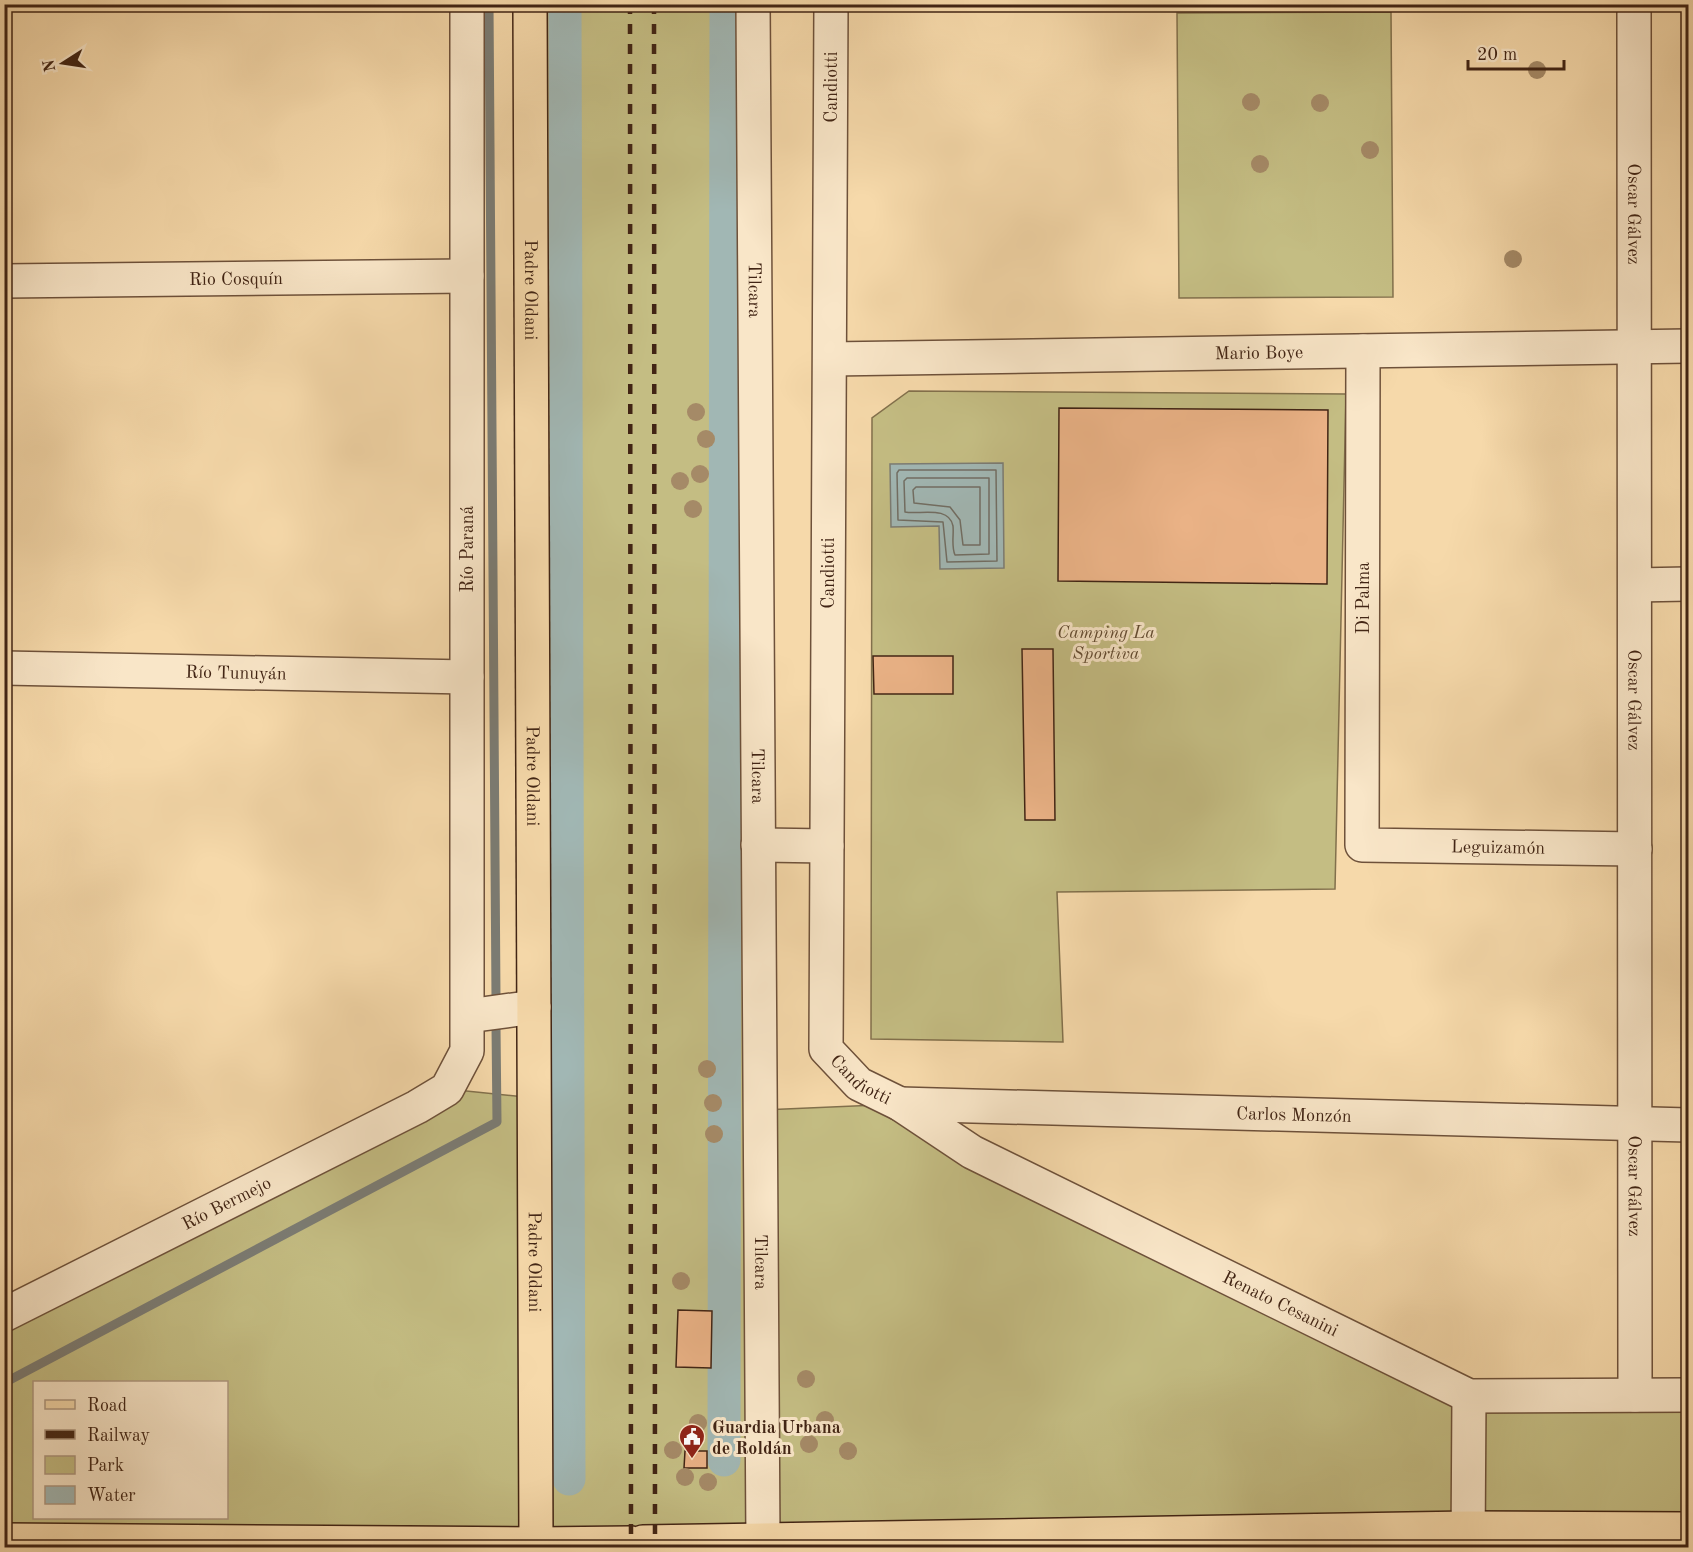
<svg xmlns="http://www.w3.org/2000/svg" width="1693" height="1552" font-family="'Old Standard TT',serif">
	<style>
		.green { fill: #c4bd83; stroke: #82704c; stroke-width: 1.5; fill-rule: evenodd }
		.water { fill: #a1b7b4; stroke: #7b7c74; stroke-width: 1.5 }
		.lines { fill: none; stroke-linecap: round; stroke-linejoin: round }
		.shore { stroke: #716e64; stroke-width: 1.5 }
		.stream { stroke: #7b7c74; stroke-width: 9 }
		.canal { stroke: #a1b7b4; stroke-width: 33 }
		.building { fill: #eab286; stroke: #412414; stroke-width: 1.5 }
		.minor-casing { stroke: #6e513a; stroke-width: 36 }
		.major-casing { stroke: #412414; stroke-width: 36 }
		.highway-casing { stroke: #412414; stroke-width: 36 }
		.minor { stroke: #f9e6c8; stroke-width: 33 }
		.major { stroke: #f6d9aa; stroke-width: 33 }
		.highway { stroke: #f6d9aa; stroke-width: 33 }
		.rail { stroke: #412414; stroke-width: 4.5; stroke-dasharray: 10 10; stroke-linecap: butt }
		.tree { fill: #a58a67 }
		.labels { text-anchor: middle; stroke-width: 6; stroke-linejoin: round; paint-order: stroke }
		.street-label { font-size: 18px; fill: #412414; stroke: #f9e6c8 }
		.park-label { font-size: 18px; font-style: italic; fill: #624a30; stroke: #f9e6c8 }
		.poi-label { font-size: 18px; font-weight: bold; fill: #412414; stroke: #f9e6c8; text-anchor: start }
	</style>
	<rect width="100%" height="100%" fill="#f6d9aa"/>
	<filter id="stains"><feTurbulence type="fractalNoise" baseFrequency=".00333" numOctaves="4"/><feColorMatrix values="0 0 0 0 .2 0 0 0 0 .09 0 0 0 0 .02 0 0 0 .5 -.17"/></filter>
	<radialGradient id="worn" r=".72"><stop offset=".6" stop-color="#630" stop-opacity="0"/><stop offset="1" stop-color="#630" stop-opacity=".3"/></radialGradient>
	<!-- green -->
	<path class="green" d="M530,5H753L760,1110L900,1104L1469,1396L1688,1395V1547L5,1548V1315L447,1089L535,1098ZM34,1382H226V1518H34Z
		M1391,12L1393,297L1179,298L1177,13Z
		M909,391L1346,394L1335,889L1057,892L1063,1042L871,1039L872,418Z"/>
	<!-- water -->
	<path class="water" d="M1003,463L1004,568L940,569L939,526L891,527L890,464Z"/>
	<g class="lines">
		<!-- shore -->
		<path class="shore" d="M899,470H996L997,561L947,562L943,522L898,520L897,473Z
			M907,478H989V554L955,555C951,546 954,535 953,526C949,505 919,515 905,512L904,481Z
			M916,487H980V545H963L960,520L950,507L914,503L913,490Z"/>
		<!-- stream -->
		<path class="stream" d="M489,4L496,998
			M4,1383L497,1122L496,1027"/>
		<!-- canal -->
		<path class="canal" d="M565,4L569,1479
			M724,1460L726,4"/>
	</g>
	<!-- building -->
	<path class="building" d="M1059,408L1328,410L1327,584L1058,581Z
		M1022,649H1053L1055,820H1025Z
		M873,656H953V694H874Z
		M678,1310L712,1311L711,1368L676,1367Z
		M685,1451H707V1468H684Z"/>
	<g class="lines">
		<defs>
			<g id="minor">
				<path id="s1" d="M753,4L763,1540"/>
				<path id="s2" d="M831,4L826,1049L859,1084L900,1104L972,1152L1469,1396L1688,1395"/>
				<path id="s3" d="M1634,4L1635,1395"/>
				<path id="s4" d="M4,281L467,276"/>
				<path id="s5" d="M1363,351L1362,845L1635,849"/>
				<path id="s6" d="M830,359L1688,346"/>
				<path d="M1635,585L1688,584"/>
				<path id="s7" d="M4,668L467,677"/>
				<path d="M758,845L827,846"/>
				<path d="M468,1016L534,1007"/>
				<path id="s8" d="M900,1104L1688,1125"/>
				<path id="s9" d="M4,1315L417,1107L447,1089L467,1051V4"/>
				<path d="M1468,1548L1469,1396"/>
			</g>
			<g id="major">
				<path id="s10" d="M530,4L536,1544"/>
			</g>
			<path id="highway" d="M4,1540L536,1544L631,1543
				M643,1542L1468,1528L1688,1529"/>
		</defs>
		<!-- minor casing -->
		<use href="#minor" class="minor-casing"/>
		<!-- major casing -->
		<use href="#major" class="major-casing"/>
		<!-- highway casing -->
		<use href="#highway" class="highway-casing"/>
		<!-- minor -->
		<use href="#minor" class="minor"/>
		<!-- major -->
		<use href="#major" class="major"/>
		<!-- highway -->
		<use href="#highway" class="highway"/>
		<!-- rail -->
		<path class="rail" d="M630,4L631,1548
			M654,4L655,1548"/>
	</g>
	<!-- trees -->
	<g class="tree">
		<circle cx="1537" cy="70" r="9"/>
		<circle cx="1251" cy="102" r="9"/>
		<circle cx="1320" cy="103" r="9"/>
		<circle cx="1370" cy="150" r="9"/>
		<circle cx="1260" cy="164" r="9"/>
		<circle cx="1513" cy="259" r="9"/>
		<circle cx="696" cy="412" r="9"/>
		<circle cx="706" cy="439" r="9"/>
		<circle cx="700" cy="474" r="9"/>
		<circle cx="680" cy="481" r="9"/>
		<circle cx="693" cy="509" r="9"/>
		<circle cx="707" cy="1069" r="9"/>
		<circle cx="713" cy="1103" r="9"/>
		<circle cx="714" cy="1134" r="9"/>
		<circle cx="681" cy="1281" r="9"/>
		<circle cx="806" cy="1379" r="9"/>
		<circle cx="825" cy="1420" r="9"/>
		<circle cx="698" cy="1423" r="9"/>
		<circle cx="809" cy="1444" r="9"/>
		<circle cx="673" cy="1450" r="9"/>
		<circle cx="848" cy="1451" r="9"/>
		<circle cx="685" cy="1477" r="9"/>
		<circle cx="708" cy="1482" r="9"/>
	</g>
	<!-- icons -->
	<defs>
		<symbol id="civic-pin" viewBox="-11 -11 22 30"><path d="M0 17L-7.5 6A9.5 9.5 0 1 1 7.5 6Z" fill="#8f2418" stroke="#f9e6c8"/><path d="M-.6-6.5H3V-4.5H.6V-3L4-1V1h2V6H-6V1h2V-1L-.6-3ZM-1.2 2.5V6h2.4V2.5Z" fill="#fff"/></symbol>
	</defs>
	<g fill-rule="evenodd">
		<use href="#civic-pin" x="677" y="1422" width="30" height="40"/>
	</g>
	<g class="labels">
		<!-- street labels -->
		<g class="street-label">
			<text transform="translate(831 87) rotate(-90)" y="6">Candiotti</text>
			<text dy="6" stroke="none"><textPath href="#s3" startOffset="210">Oscar Gálvez</textPath></text>
			<text dy="6" stroke="none"><textPath href="#s4" startOffset="232">Rio Cosquín</textPath></text>
			<text dy="6" stroke="none"><textPath href="#s10" startOffset="286">Padre Oldani</textPath></text>
			<text dy="6" stroke="none"><textPath href="#s1" startOffset="286">Tilcara</textPath></text>
			<text dy="6" stroke="none"><textPath href="#s6" startOffset="429">Mario Boye</textPath></text>
			<text transform="translate(467 549) rotate(-90)" y="6">Río Paraná</text>
			<text transform="translate(828 573) rotate(-90)" y="6">Candiotti</text>
			<text transform="translate(1363 598) rotate(-90)" y="6">Di Palma</text>
			<text dy="6" stroke="none"><textPath href="#s7" startOffset="232">Río Tunuyán</textPath></text>
			<text dy="6" stroke="none"><textPath href="#s3" startOffset="696">Oscar Gálvez</textPath></text>
			<text dy="6" stroke="none"><textPath href="#s10" startOffset="772">Padre Oldani</textPath></text>
			<text dy="6" stroke="none"><textPath href="#s1" startOffset="772">Tilcara</textPath></text>
			<text dy="6" stroke="none"><textPath href="#s5" startOffset="630">Leguizamón</textPath></text>
			<text dy="6" stroke="none"><textPath href="#s2" startOffset="1092">Candiotti</textPath></text>
			<text dy="6" stroke="none"><textPath href="#s8" startOffset="394">Carlos Monzón</textPath></text>
			<text dy="6" stroke="none"><textPath href="#s3" startOffset="1182">Oscar Gálvez</textPath></text>
			<text dy="6" stroke="none"><textPath href="#s9" startOffset="249">Río Bermejo</textPath></text>
			<text dy="6" stroke="none"><textPath href="#s10" startOffset="1258">Padre Oldani</textPath></text>
			<text dy="6" stroke="none"><textPath href="#s1" startOffset="1258">Tilcara</textPath></text>
			<text dy="6" stroke="none"><textPath href="#s2" startOffset="1569">Renato Cesanini</textPath></text>
		</g>
		<!-- park labels -->
		<g class="park-label">
			<text x="1106" y="638">Camping La<tspan x="1106" dy="21">Sportiva</tspan></text>
		</g>
		<!-- poi labels -->
		<g class="poi-label">
			<text x="712" y="1433">Guardia Urbana<tspan x="712" dy="21">de Roldán</tspan></text>
		</g>
	</g>
	<!-- margin -->
	<rect width="1693" height="1552" fill="none" stroke="#f6d9aa" stroke-width="24"/>
	<rect x="6" y="6" width="1681" height="1540" fill="none" stroke="#412414" stroke-width="3"/>
	<rect x="12" y="12" width="1669" height="1528" fill="none" stroke="#412414" stroke-width="1.5"/>
	<!-- legend -->
	<rect x="33" y="1381" width="195" height="138" fill="#f9e6c8" stroke="#af9880" stroke-width="1.5"/>
	<rect x="45" y="1400" width="30" height="9" fill="#f6d9aa" stroke="#af9880" stroke-width="1.5"/>
	<text x="87" y="1411" font-size="18" fill="#412414">Road</text>
	<rect x="45" y="1430" width="30" height="9" fill="#412414" stroke="#af9880" stroke-width="1.5"/>
	<text x="87" y="1441" font-size="18" fill="#412414">Railway</text>
	<rect x="45" y="1456" width="30" height="18" fill="#c4bd83" stroke="#af9880" stroke-width="1.5"/>
	<text x="87" y="1471" font-size="18" fill="#412414">Park</text>
	<rect x="45" y="1486" width="30" height="18" fill="#a1b7b4" stroke="#af9880" stroke-width="1.5"/>
	<text x="87" y="1501" font-size="18" fill="#412414">Water</text>
	<!-- north arrow -->
	<g transform="translate(63 63) rotate(258)" stroke="#f9e6c8" stroke-width="4.5" paint-order="stroke">
	<path d="M0-4.5L10 22L0 15L-10 22Z" fill="#412414"/>
	<text y="-9" font-size="16" font-weight="bold" text-anchor="middle" fill="#412414">N</text>
	</g>
	<!-- scale -->
	<path d="M1468 60v9h96v-9" fill="none" stroke="#412414" stroke-width="3"/>
	<text x="1477" y="60" font-size="18" fill="#412414" stroke="#f9e6c8" stroke-width="4.5" paint-order="stroke">20 m</text>
	<rect width="100%" height="100%" filter="url(#stains)"/>
	<rect width="100%" height="100%" fill="url(#worn)"/>
</svg>
